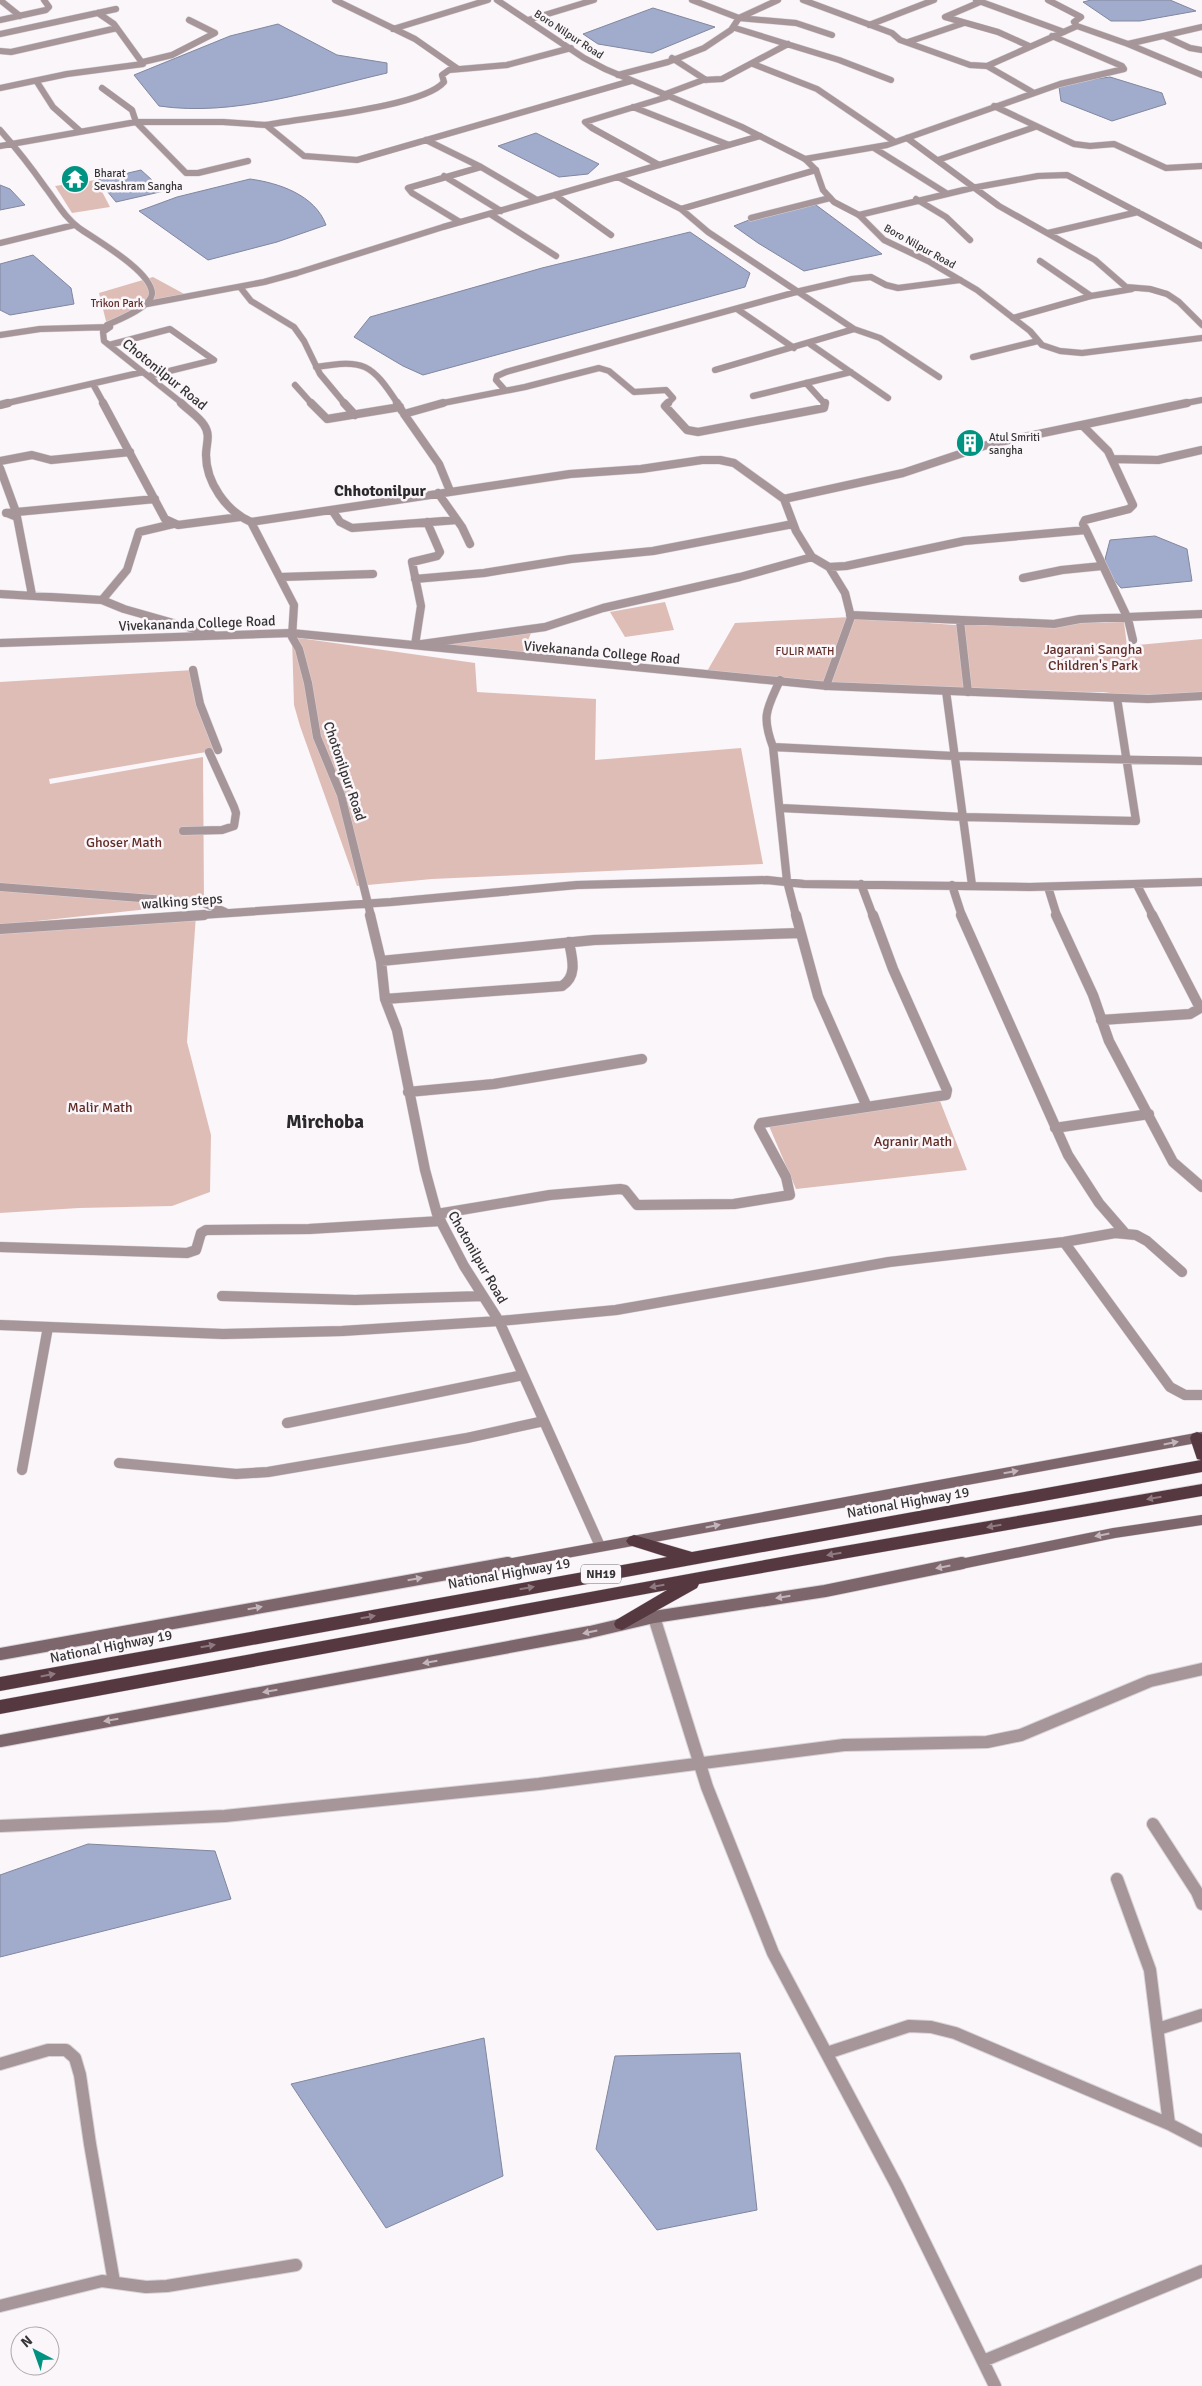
<svg xmlns="http://www.w3.org/2000/svg" width="1202" height="2386" font-family="Signika,sans-serif">
	<style>
		.green { fill: #dfbdb7 }
		.water { fill: #a1abcb; stroke: #81879e }
		.lines { fill: none; stroke-linecap: round; stroke-linejoin: round }
		.minor-far3-casing { stroke: #d7d3d7; stroke-width: 7 }
		.minor-far2-casing { stroke: #d7d3d7; stroke-width: 9 }
		.minor-far1-casing { stroke: #d7d3d7; stroke-width: 11 }
		.minor-casing { stroke: #d7d3d7; stroke-width: 14 }
		.tertiary-far1-casing { stroke: #d7d3d7; stroke-width: 7 }
		.tertiary-casing { stroke: #d7d3d7; stroke-width: 9 }
		.secondary-far1-casing { stroke: #d7d3d7; stroke-width: 11 }
		.secondary-casing { stroke: #d7d3d7; stroke-width: 14 }
		.trunk-casing { stroke: #d7d3d7; stroke-width: 1 }
		.minor-far3 { stroke: #a69599; stroke-width: 6 }
		.minor-far2 { stroke: #a69599; stroke-width: 8 }
		.minor-far1 { stroke: #a69599; stroke-width: 10 }
		.minor { stroke: #a69599; stroke-width: 12 }
		.tertiary-far1 { stroke: #a69599; stroke-width: 6 }
		.tertiary { stroke: #a69599; stroke-width: 8 }
		.secondary-far1 { stroke: #7e666d; stroke-width: 10 }
		.secondary { stroke: #7e666d; stroke-width: 12 }
		.trunk { fill: #553840; fill-rule: evenodd }
		.oneway { fill: #c2b5bb }
		.oneway2 { fill: #8f7a81 }
		.labels { text-anchor: middle; stroke-width: 5; stroke-linejoin: round; paint-order: stroke }
		.far-street-label { font-size: 11px; fill: #363435; stroke: #faf6fa }
		.far-poi-label { font-size: 11px; fill: #363435; stroke: #faf6fa; text-anchor: start }
		.far-park-label { font-size: 11px; fill: #602c25; stroke: #faf6fa }
		.shield { fill: #faf6fa; stroke: #716e70; stroke-width: 1 }
		.shield-label { font-size: 12px; font-weight: bold; fill: #363435 }
		.street-label { font-size: 14px; fill: #363435; stroke: #faf6fa }
		.park-label { font-size: 14px; fill: #602c25; stroke: #faf6fa }
		.far-district-label { font-size: 16px; font-weight: bold; fill: #2c292c; stroke: #faf6fa }
		.district-label { font-size: 19px; font-weight: bold; fill: #2c292c; stroke: #faf6fa }
	</style>
	<rect width="100%" height="100%" fill="#faf6fa"/>
	<!-- green -->
	<path class="green" d="M96,180L110,207L72,213L55,186Z
		M153,277L188,296L143,306L107,325L99,293Z
		M665,602L674,630L625,637L610,612Z
		M851,617L954,625L1124,622L1127,646L1202,639V695L1132,696L1103,692L960,691L826,686L706,673L735,623Z
		M531,633L522,655L435,645Z
		M292,637L475,663L477,692L596,699L595,760L741,748L763,864L432,879L357,886L300,726L294,705Z
		M193,670L218,750L49,779L50,784L203,757L204,903L0,925V682Z
		M196,915L187,1042L211,1135L210,1192L172,1206L79,1208L0,1213V929Z
		M940,1101L967,1170L796,1189L769,1126Z"/>
	<!-- water -->
	<path class="water" d="M1091,0H1170L1196,11L1140,21H1111L1083,2Z
		M653,8L715,27L652,53L598,44L583,34Z
		M278,24L337,55L387,63V73C313,90 235,117 159,106L134,75L230,36Z
		M1110,77L1162,93L1166,104L1112,121L1061,101L1059,87L1087,80Z
		M536,133L599,164L588,174L559,177L498,146Z
		M141,170L164,191L116,202L98,180Z
		M250,179C279,183 315,195 326,225L277,242L208,260L139,211L177,197Z
		M0,185L10,189L25,205L0,210Z
		M816,205L882,254L804,271L758,243L734,226L754,218Z
		M690,232L750,273L745,287L423,375L403,366L354,337L370,317L542,268Z
		M33,255L71,288L74,304L10,315L0,310V264Z
		M1155,536L1187,549L1192,581L1121,588L1103,567L1110,540Z
		M88,1844L215,1851L231,1899L0,1957V1875Z
		M484,2038L503,2176L386,2228L291,2084Z
		M740,2053L757,2210L657,2230L596,2149L615,2056Z"/>
	<g class="lines">
		<defs>
			<path id="minor-far3" d="M0,0L20,16
				M335,0L415,39L458,69
				M692,0L739,18L796,23L832,35
				M803,0L892,33L900,40L970,65L987,66L1034,93
				M976,0L1064,32
				M980,2L945,17L998,32L1029,46
				M0,20L46,10L49,7L44,0
				M528,20L594,0
				M869,25L934,0
				M1077,26L1128,44L1202,75
				M735,28L839,60L891,80
				M393,29L488,0
				M0,34L116,9
				M1164,36L1190,48L1202,50
				M908,42L964,23
				M1128,44L1202,27
				M0,51L11,52L117,28
				M672,58L706,80
				M143,62L172,55L215,33L189,20
				M753,64L817,89L895,142
				M987,66L1077,26L1074,22L1081,17L1048,0
				M618,75L668,62L704,48L731,30L739,18L778,0
				M37,82L53,107L80,131
				M0,88L67,74L143,64L114,24L98,13
				M102,88L132,110L136,122L186,173H198L248,161
				M663,95L703,80L722,79L788,44
				M994,106L1074,144L1090,146L1114,144L1166,168L1202,166
				M633,107L729,145
				M266,125L304,156L357,160L631,81
				M0,130C16,148 31,167 45,187C56,201 64,217 79,228C96,240 151,271 152,293C152,307 118,320 107,325L110,327L103,332L104,341L183,404
				M907,138L999,206L1095,260L1126,287L1150,289L1167,294L1179,302L1202,325
				M426,140L481,167L537,200
				M0,146L136,122H223L266,125L278,123C312,117 424,106 444,82L442,75L449,70L507,65L571,48
				M874,148L946,193
				M805,159L887,145L1060,84L1124,69L1122,66L1052,36
				M938,160L1035,127
				M659,165L592,128L585,122L667,97
				M444,176L501,211
				M618,177L681,209L708,232L854,329L715,370
				M555,195L611,235
				M916,199L946,217L970,240
				M681,209L816,170
				M490,214L556,256
				M859,215L972,188L1038,176L1067,175L1202,246
				M751,218L830,198
				M460,222L412,193L408,188L481,167
				M1048,233L1138,212
				M0,243L74,225
				M1040,261L1091,296
				M240,287L251,301L294,327L304,341L320,374L345,404
				M147,304L264,282L297,273L443,227L760,136
				M737,309L794,348
				M1013,318L1091,296L1132,289
				M854,329L880,338L939,377
				M0,335L40,329L110,327
				M810,344L888,398
				M109,345L170,329L214,360L149,376
				M973,357L1038,341
				M316,367C364,359 371,363 398,404
				M806,383L825,404
				M93,384L104,404
				M295,385L312,404
				M504,389L496,380L497,376L506,372L800,291L852,279L871,277L886,285L898,288L960,280
				M753,396L851,372
				M3,404L143,372
				M438,404L525,387L599,368L609,371L634,392L666,390L673,398L667,404
				M1181,404L1202,400"/>
			<path id="minor-far2" d="M103,403L165,519L178,525L240,517
				M181,403C188,410 199,417 204,425C211,435 206,444 206,455C206,482 226,511 251,522L294,605L292,637L299,649L308,683L317,737L341,795L371,916
				M311,403L327,419L400,407
				M344,403L355,415
				M397,403L402,411
				M443,403L404,414L439,464L450,491
				M668,403L665,406L687,430L698,432L824,408L825,403
				M0,405L8,403
				M1083,426L1108,451L1133,505L1129,509L1085,520L1083,524L1086,530
				M1112,459L1158,460L1202,450
				M0,461L32,455L51,460L130,452
				M0,468L16,512
				M438,493L462,527L470,544
				M784,499L903,473L990,444L1187,403
				M332,510L340,522L352,528L457,520
				M6,513L155,499
				M7,513L17,517L32,595
				M251,522L570,474L641,469L702,460H720L734,463L784,499L796,531L812,557L829,567L846,566L964,541L1086,530L1128,619L1133,640
				M427,522L440,552L437,556L412,562L421,606L415,645L545,627L603,608L740,577L812,557
				M281,577L373,574
				M1023,578L1062,570L1102,566
				M415,579L484,573L571,559L653,551L793,524
				M0,594L102,600L124,609L212,634
				M102,600L127,570L139,532L173,524
				M850,615L1054,624L1080,619L1202,614
				M960,621L968,692
				M193,670L200,704L218,750
				M780,680C767,709 761,715 773,747L787,881L796,916
				M826,686L851,617L845,593L829,567
				M946,691L972,885
				M773,747L954,756L1202,761
				M781,808L963,817L1136,821L1117,698
				M183,831L222,830L234,826L236,813L234,807L209,752
				M861,884L873,916
				M952,885L962,916
				M1137,885L1153,916
				M0,887L204,903L225,912
				M1048,887L1057,916
				M186,916L391,902L577,885L767,880L804,884L1030,887L1202,882"/>
			<path id="minor-far1" d="M370,915L381,961L385,999L397,1030L425,1170L437,1214L464,1266L499,1321L600,1546
				M796,915L818,996L867,1107
				M961,915L1068,1155L1099,1203L1125,1233
				M1056,915L1093,995L1109,1041L1173,1162L1202,1187
				M0,929L204,915
				M381,961L594,940L800,933
				M385,999L562,986C578,976 572,958 569,942
				M1101,1020L1190,1014L1200,1008L1152,915
				M408,1092L494,1084L642,1059
				M1055,1128L1149,1114
				M437,1214L550,1195L620,1189L625,1190L637,1205L734,1204L790,1195L786,1177L759,1127L761,1123L946,1095L947,1090L893,969L873,915
				M1064,1242L1170,1387L1185,1395H1202
				M0,1247L187,1253L196,1250L201,1233L206,1230L309,1229L441,1221
				M222,1296L355,1300L483,1296
				M0,1325L223,1334L342,1331L499,1321L616,1310L889,1262L1064,1242L1115,1233L1136,1235L1147,1241L1182,1272
				M287,1423L523,1375
				M119,1463L236,1474L268,1472L467,1438L544,1421
				M22,1470L48,1327"/>
			<path id="minor" d="M654,1617L707,1787L773,1953L897,2186L995,2386
				M1153,1824L1197,1892L1202,1904
				M0,1826L225,1816L539,1784L844,1745L987,1742L1021,1735L1150,1681L1202,1669
				M1117,1879L1150,1970L1169,2124
				M1158,2029L1202,2015
				M827,2053L909,2026L931,2027L955,2033L1169,2124L1202,2141
				M0,2064L48,2050H66L75,2058L80,2075L90,2144L114,2282
				M0,2306L102,2281L146,2287L167,2286L296,2265
				M983,2361L1202,2271"/>
			<path id="tertiary-far1" d="M497,0L584,58L605,69L742,127L805,159L816,170L823,190L834,202L859,215L884,240L928,261L977,290L1030,331L1042,345L1060,351L1082,353L1202,338"/>
			<path id="tertiary" d="M0,643L291,633L828,686L1148,699L1202,696"/>
			<path id="secondary-far1" d="M501,1565L1202,1437
				M956,1565L1114,1533L1202,1520"/>
			<path id="secondary" d="M0,1654L508,1563
				M0,1741L590,1632L654,1617L825,1591L962,1563"/>
			<path id="trunk" d="M1197,1432L1202,1434V1472L0,1691V1677L667,1557L629,1545L626,1541L629,1537L634,1535L692,1552L1201,1460L1197,1459L1190,1438L1192,1434Z
				M1202,1484V1496L699,1584L697,1588L622,1630L616,1628L614,1624L616,1620L667,1590L0,1714V1700L798,1554Z"/>
		</defs>
		<!-- minor-far3 casing -->
		<use href="#minor-far3" class="minor-far3-casing"/>
		<!-- minor-far2 casing -->
		<use href="#minor-far2" class="minor-far2-casing"/>
		<!-- minor-far1 casing -->
		<use href="#minor-far1" class="minor-far1-casing"/>
		<!-- minor casing -->
		<use href="#minor" class="minor-casing"/>
		<!-- tertiary-far1 casing -->
		<use href="#tertiary-far1" class="tertiary-far1-casing"/>
		<!-- tertiary casing -->
		<use href="#tertiary" class="tertiary-casing"/>
		<!-- secondary-far1 casing -->
		<use href="#secondary-far1" class="secondary-far1-casing"/>
		<!-- secondary casing -->
		<use href="#secondary" class="secondary-casing"/>
		<!-- trunk casing -->
		<use href="#trunk" class="trunk-casing"/>
		<!-- minor-far3 -->
		<use href="#minor-far3" class="minor-far3"/>
		<!-- minor-far2 -->
		<use href="#minor-far2" class="minor-far2"/>
		<!-- minor-far1 -->
		<use href="#minor-far1" class="minor-far1"/>
		<!-- minor -->
		<use href="#minor" class="minor"/>
		<!-- tertiary-far1 -->
		<use href="#tertiary-far1" class="tertiary-far1"/>
		<!-- tertiary -->
		<use href="#tertiary" class="tertiary"/>
		<!-- secondary-far1 -->
		<use href="#secondary-far1" class="secondary-far1"/>
		<!-- secondary -->
		<use href="#secondary" class="secondary"/>
		<!-- trunk -->
		<use href="#trunk" class="trunk"/>
	</g>
	<!-- one-way arrows -->
	<defs><path id="oneway-solid" d="M-6-.8H1V-3.2L6.5 0L1 3.2V.8H-6Z" transform="scale(1.25)"/></defs>
	<g class="oneway">
		<use href="#oneway-solid" transform="translate(1171 1443) rotate(-11)"/>
		<use href="#oneway-solid" transform="translate(1011 1472) rotate(-10)"/>
		<use href="#oneway-solid" transform="translate(713 1526) rotate(-11)"/>
		<use href="#oneway-solid" transform="translate(1102 1535) rotate(169)"/>
		<use href="#oneway-solid" transform="translate(943 1567) rotate(169)"/>
		<use href="#oneway-solid" transform="translate(415 1579) rotate(-10)"/>
		<use href="#oneway-solid" transform="translate(783 1597) rotate(171)"/>
		<use href="#oneway-solid" transform="translate(255 1608) rotate(-10)"/>
		<use href="#oneway-solid" transform="translate(590 1632) rotate(168)"/>
		<use href="#oneway-solid" transform="translate(430 1662) rotate(170)"/>
		<use href="#oneway-solid" transform="translate(270 1691) rotate(170)"/>
		<use href="#oneway-solid" transform="translate(111 1720) rotate(170)"/>
	</g>
	<g class="oneway2">
		<use href="#oneway-solid" transform="translate(1154 1498) rotate(170)"/>
		<use href="#oneway-solid" transform="translate(994 1526) rotate(170)"/>
		<use href="#oneway-solid" transform="translate(834 1554) rotate(170)"/>
		<use href="#oneway-solid" transform="translate(657 1586) rotate(170)"/>
		<use href="#oneway-solid" transform="translate(527 1588) rotate(-10)"/>
		<use href="#oneway-solid" transform="translate(368 1617) rotate(-10)"/>
		<use href="#oneway-solid" transform="translate(208 1646) rotate(-10)"/>
		<use href="#oneway-solid" transform="translate(48 1675) rotate(-11)"/>
	</g>
	<!-- icons -->
	<defs>
		<symbol id="temple-disc" viewBox="-11 -11 22 22"><circle r="9.5" fill="#009381" stroke="#faf6fa"/><path d="M0-6L5-2H3V0L6.5 2.5H4V6H1.5V3h-3V6H-4V2.5H-6.5L-3 0V-2H-5Z" fill="#fff"/></symbol>
		<symbol id="building-disc" viewBox="-11 -11 22 22"><circle r="9.5" fill="#009381" stroke="#faf6fa"/><path d="M-4-6H4V6H1V3H-1V6H-4ZM-2.5-4.3h1.7v1.8h-1.7ZM.8-4.3h1.7v1.8H.8ZM-2.5-1h1.7V.8h-1.7ZM.8-1h1.7V.8H.8Z" fill="#fff"/></symbol>
	</defs>
	<g fill-rule="evenodd">
		<use href="#temple-disc" x="59" y="163" width="32" height="32"/>
		<use href="#building-disc" x="954" y="427" width="32" height="32"/>
	</g>
	<g class="labels">
		<!-- far-street labels -->
		<g class="far-street-label">
			<text transform="translate(569 34) rotate(33)" y="4">Boro Nilpur Road</text>
			<text transform="translate(920 246) rotate(29)" y="4">Boro Nilpur Road</text>
		</g>
		<!-- far-poi labels -->
		<g class="far-poi-label">
			<text x="94" y="177">Bharat<tspan x="94" dy="13">Sevashram Sangha</tspan></text>
			<text x="989" y="441">Atul Smriti<tspan x="989" dy="13">sangha</tspan></text>
		</g>
		<!-- far-park labels -->
		<g class="far-park-label">
			<text x="117" y="307">Trikon Park</text>
			<text x="805" y="655">FULIR MATH</text>
		</g>
		<!-- shield labels -->
		<rect class="shield" x="581" y="1564.5" width="40" height="19" rx="4"/>
		<g class="shield-label">
			<text x="601" y="1578">NH19</text>
		</g>
		<!-- street labels -->
		<g class="street-label">
			<text transform="translate(165 374) rotate(39)" y="5">Chotonilpur Road</text>
			<text transform="translate(197 623) rotate(-2)" y="5">Vivekananda College Road</text>
			<text transform="translate(602 652) rotate(5)" y="5">Vivekananda College Road</text>
			<text transform="translate(345 771) rotate(71)" y="5">Chotonilpur Road</text>
			<text transform="translate(182 901) rotate(-4)" y="5">walking steps</text>
			<text transform="translate(478 1257) rotate(60)" y="5">Chotonilpur Road</text>
			<text transform="translate(908 1502) rotate(-10)" y="5">National Highway 19</text>
			<text transform="translate(509 1573) rotate(-10)" y="5">National Highway 19</text>
			<text transform="translate(111 1646) rotate(-11)" y="5">National Highway 19</text>
		</g>
		<!-- park labels -->
		<g class="park-label">
			<text x="1093" y="654">Jagarani Sangha<tspan x="1093" dy="16">Children's Park</tspan></text>
			<text x="124" y="847">Ghoser Math</text>
			<text x="100" y="1112">Malir Math</text>
			<text x="913" y="1146">Agranir Math</text>
		</g>
		<!-- far-district labels -->
		<g class="far-district-label">
			<text x="380" y="496">Chhotonilpur</text>
		</g>
		<!-- district labels -->
		<g class="district-label">
			<text x="325" y="1128">Mirchoba</text>
		</g>
	</g>
	<!-- north arrow -->
	<g transform="translate(35 2351) rotate(319)"><circle r="24" fill="#faf6fa" stroke="#aca8ab"/>
	<path d="M0-4L9 19L0 12L-9 19Z" fill="#009381"/>
	<text y="-8" font-size="14" font-weight="bold" text-anchor="middle" fill="#363435">N</text>
	</g>
</svg>
